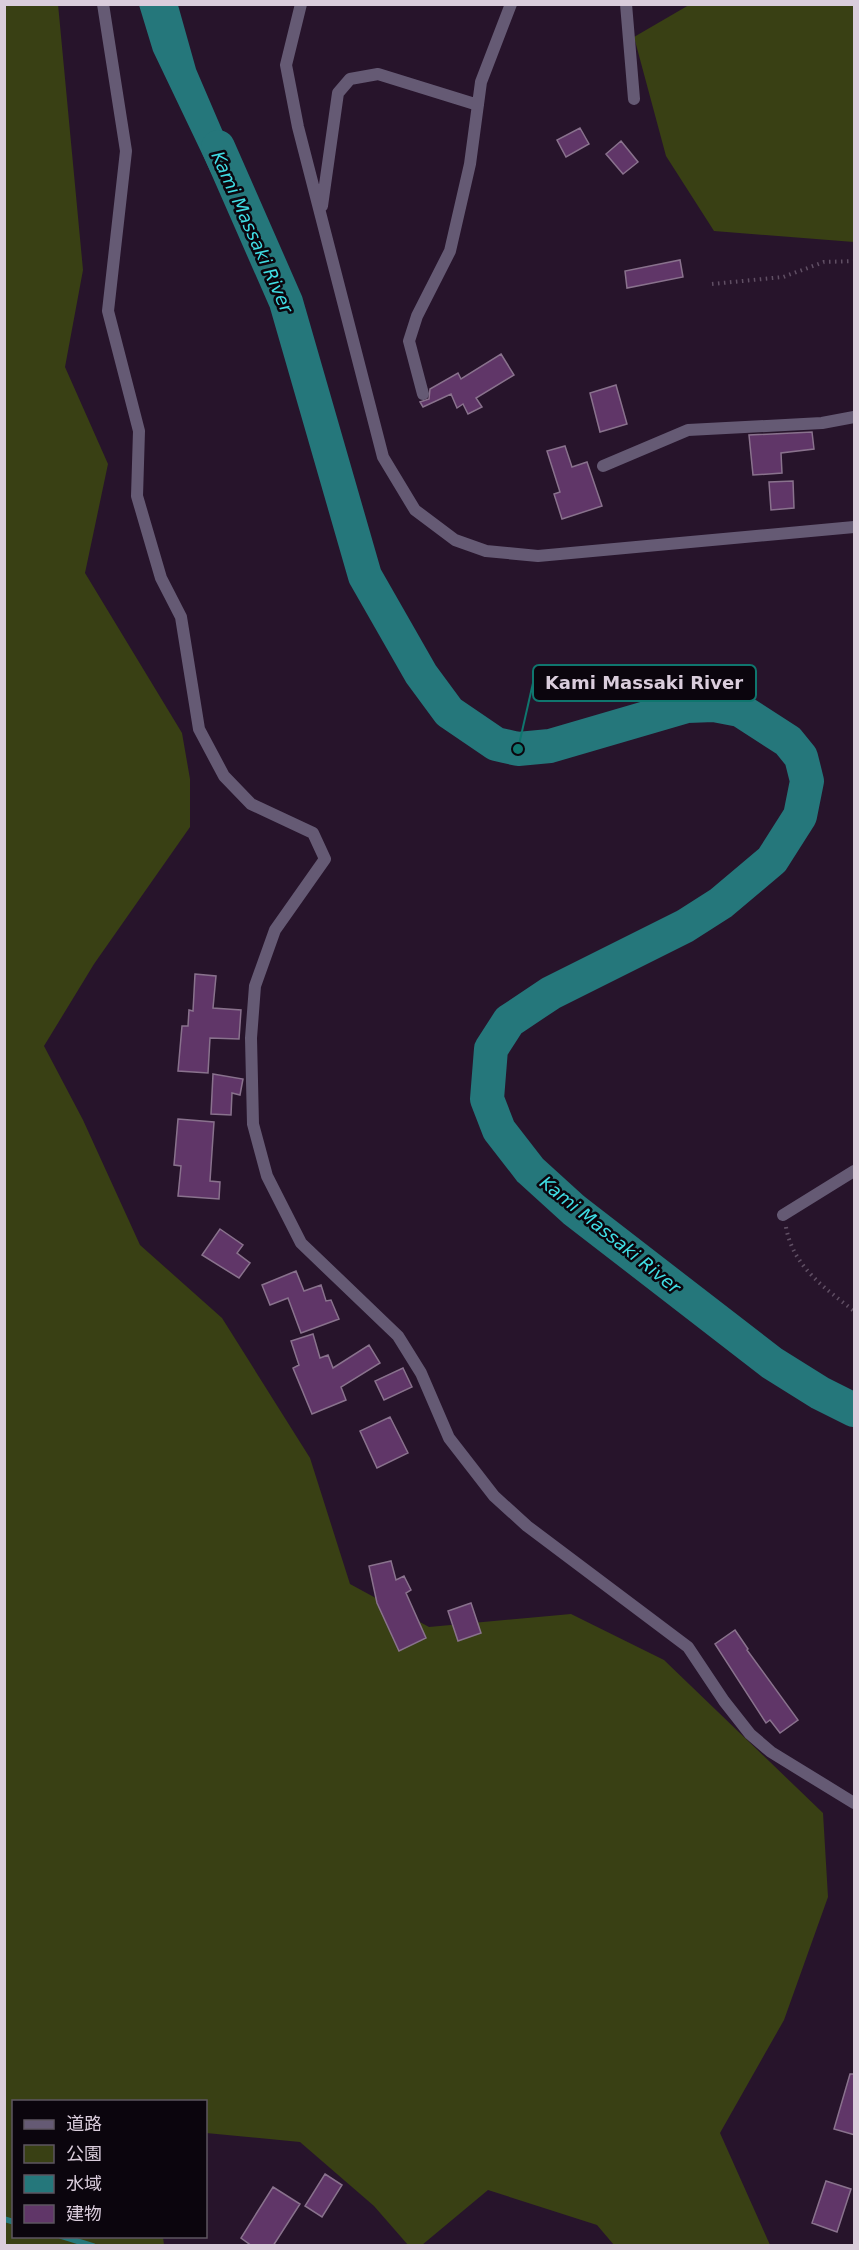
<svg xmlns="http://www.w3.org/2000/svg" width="859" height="2250" font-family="'DejaVu Sans','Noto Sans JP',sans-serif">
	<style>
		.green { fill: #394014 }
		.water { fill: #25777b }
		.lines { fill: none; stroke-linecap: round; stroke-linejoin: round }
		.stream { stroke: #25777b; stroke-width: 6 }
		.river { stroke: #25777b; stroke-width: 34 }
		.building { fill: #603668; stroke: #89728d; stroke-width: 1.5 }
		.path { stroke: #604f64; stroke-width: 4; stroke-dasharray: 1.5 4.5; stroke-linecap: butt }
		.street { stroke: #655a74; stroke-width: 12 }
		.labels { text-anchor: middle; stroke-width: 5; stroke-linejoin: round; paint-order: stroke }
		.water-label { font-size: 18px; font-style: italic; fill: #40dde4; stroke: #0b050d }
		.leader { fill: none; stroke: #0f766e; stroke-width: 2 }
		.callout-dot { fill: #0f766e; stroke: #0b050d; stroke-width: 2 }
		.callout { fill: #0b050d; stroke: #0f766e; stroke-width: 2 }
		.callout-label { font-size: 18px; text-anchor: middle; font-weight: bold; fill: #dacddc }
	</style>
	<rect width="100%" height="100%" fill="#27142b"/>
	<!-- green -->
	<path class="green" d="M58,4L83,270L65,367L108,464L85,573L182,733L190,779V827L94,964L44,1046L83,1120L140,1245L222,1318L310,1458L350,1584L429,1627L571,1614L664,1660L823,1813L828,1897L784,2020L720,2133L770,2245H614L597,2225L488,2190L422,2245H408L374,2206L300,2142L206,2133V2102H14V2236L163,2237L164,2245L5,2246L4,5Z
		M689,5H854V242L714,231L666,156L634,37Z"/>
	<!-- water -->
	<path class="water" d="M139,5H178L196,69L250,195L217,185L153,51Z"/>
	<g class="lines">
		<!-- stream -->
		<path class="stream" d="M4,2219L14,2222
			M61,2236L93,2246"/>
		<!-- river -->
		<path class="river" d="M218,147L286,302L365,576L421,674L449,712L496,744L518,749L550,746L687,706L714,705L740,710L788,741L801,757L807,781L800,816L772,860L721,903L685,926L551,993L509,1021L491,1049L487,1099L499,1130L530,1170L574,1210L772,1363L820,1393L854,1410"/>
	</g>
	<!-- building -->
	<path class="building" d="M580,128L589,144L566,157L557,140Z
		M621,141L638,162L623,174L606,154Z
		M680,260L683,277L627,288L625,271Z
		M501,354L514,375L476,398L482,407L468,414L463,404L457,408L451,394L423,407L420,402L429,399L430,389L458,373L461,379Z
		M616,385L627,424L600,432L590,393Z
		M812,432L814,449L781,453L782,473L753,475L749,435Z
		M565,446L572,467L587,462L602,506L562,519L554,494L560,492L547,451Z
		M793,481L794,508L771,510L769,482Z
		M195,974L216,976L213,1008L241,1010L239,1039L210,1038L208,1073L178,1071L182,1026H188L189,1010L193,1011Z
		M213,1074L243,1079L240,1095L232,1093L231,1115L211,1114Z
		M178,1119L214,1122L210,1181L220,1182L219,1199L178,1196L181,1166L174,1165Z
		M220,1229L243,1245L237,1253L250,1263L239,1278L202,1255Z
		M296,1271L304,1291L321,1285L326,1301L331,1300L339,1319L301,1333L288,1298L270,1305L262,1285Z
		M313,1334L320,1358L328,1355L333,1368L369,1345L380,1363L341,1387L346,1400L312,1414L293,1368L299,1365L291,1341Z
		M403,1368L412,1387L384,1400L375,1381Z
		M390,1417L408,1453L377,1468L360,1431Z
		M391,1561L396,1580L404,1576L411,1590L406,1593L426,1638L399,1651L377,1603L369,1566Z
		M471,1603L481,1633L458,1641L448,1611Z
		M735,1630L748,1649L747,1650L798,1720L780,1733L770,1720L766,1723L715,1644Z
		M850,2074H855V2135L834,2129Z
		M325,2174L342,2185L322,2217L305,2206Z
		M826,2181L851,2189L837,2232L812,2223Z
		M273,2187L300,2204L273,2246H252L241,2238Z"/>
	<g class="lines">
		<!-- path -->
		<path class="path" d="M712,284L783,277L824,262L854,261
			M786,1227C793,1267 825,1288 854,1311"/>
		<!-- street -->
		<path class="street" d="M103,4L126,151L108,311L139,431L137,496L161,578L181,617L199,729L224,776L251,804L313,833L325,859L275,930L255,986L251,1038L253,1124L267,1176L301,1243L398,1336L421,1373L449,1438L494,1496L527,1526L688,1647L724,1701L750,1734L771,1752L854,1803
			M301,4L286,65L298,127L383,457L415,510L455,540L486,551L538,556L854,527
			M626,4L634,99
			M322,206L338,93L350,79L378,74L478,105
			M423,394L409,341L417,316L450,251L470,164L481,82L511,4
			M603,466L688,430L822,423L854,417
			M783,1215L854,1171"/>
	</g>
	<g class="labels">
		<!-- water labels -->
		<g class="water-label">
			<text transform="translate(252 232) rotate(66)" y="6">Kami Massaki River</text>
			<text transform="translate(610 1235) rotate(39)" y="6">Kami Massaki River</text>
		</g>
	</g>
	<!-- callouts -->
	<path class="leader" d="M518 749L533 683"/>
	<circle class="callout-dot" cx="518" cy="749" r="6"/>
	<rect class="callout" x="533" y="665" width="223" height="36" rx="6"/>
	<g class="callout-label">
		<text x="644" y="689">Kami Massaki River</text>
	</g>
	<!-- border -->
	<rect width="859" height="2250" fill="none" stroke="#dacddc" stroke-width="12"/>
	<!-- legend -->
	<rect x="12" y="2100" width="195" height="138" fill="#0b050d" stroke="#5e5560" stroke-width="1.5"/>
	<rect x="24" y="2120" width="30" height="9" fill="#655a74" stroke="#5e5560" stroke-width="1.5"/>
	<text x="66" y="2130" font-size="18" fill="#dacddc">道路</text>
	<rect x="24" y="2145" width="30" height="18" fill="#394014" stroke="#5e5560" stroke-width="1.5"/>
	<text x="66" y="2160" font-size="18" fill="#dacddc">公園</text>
	<rect x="24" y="2175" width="30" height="18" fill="#25777b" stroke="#5e5560" stroke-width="1.5"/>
	<text x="66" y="2190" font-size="18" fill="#dacddc">水域</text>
	<rect x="24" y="2205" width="30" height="18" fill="#603668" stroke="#5e5560" stroke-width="1.5"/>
	<text x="66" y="2220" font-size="18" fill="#dacddc">建物</text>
</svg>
